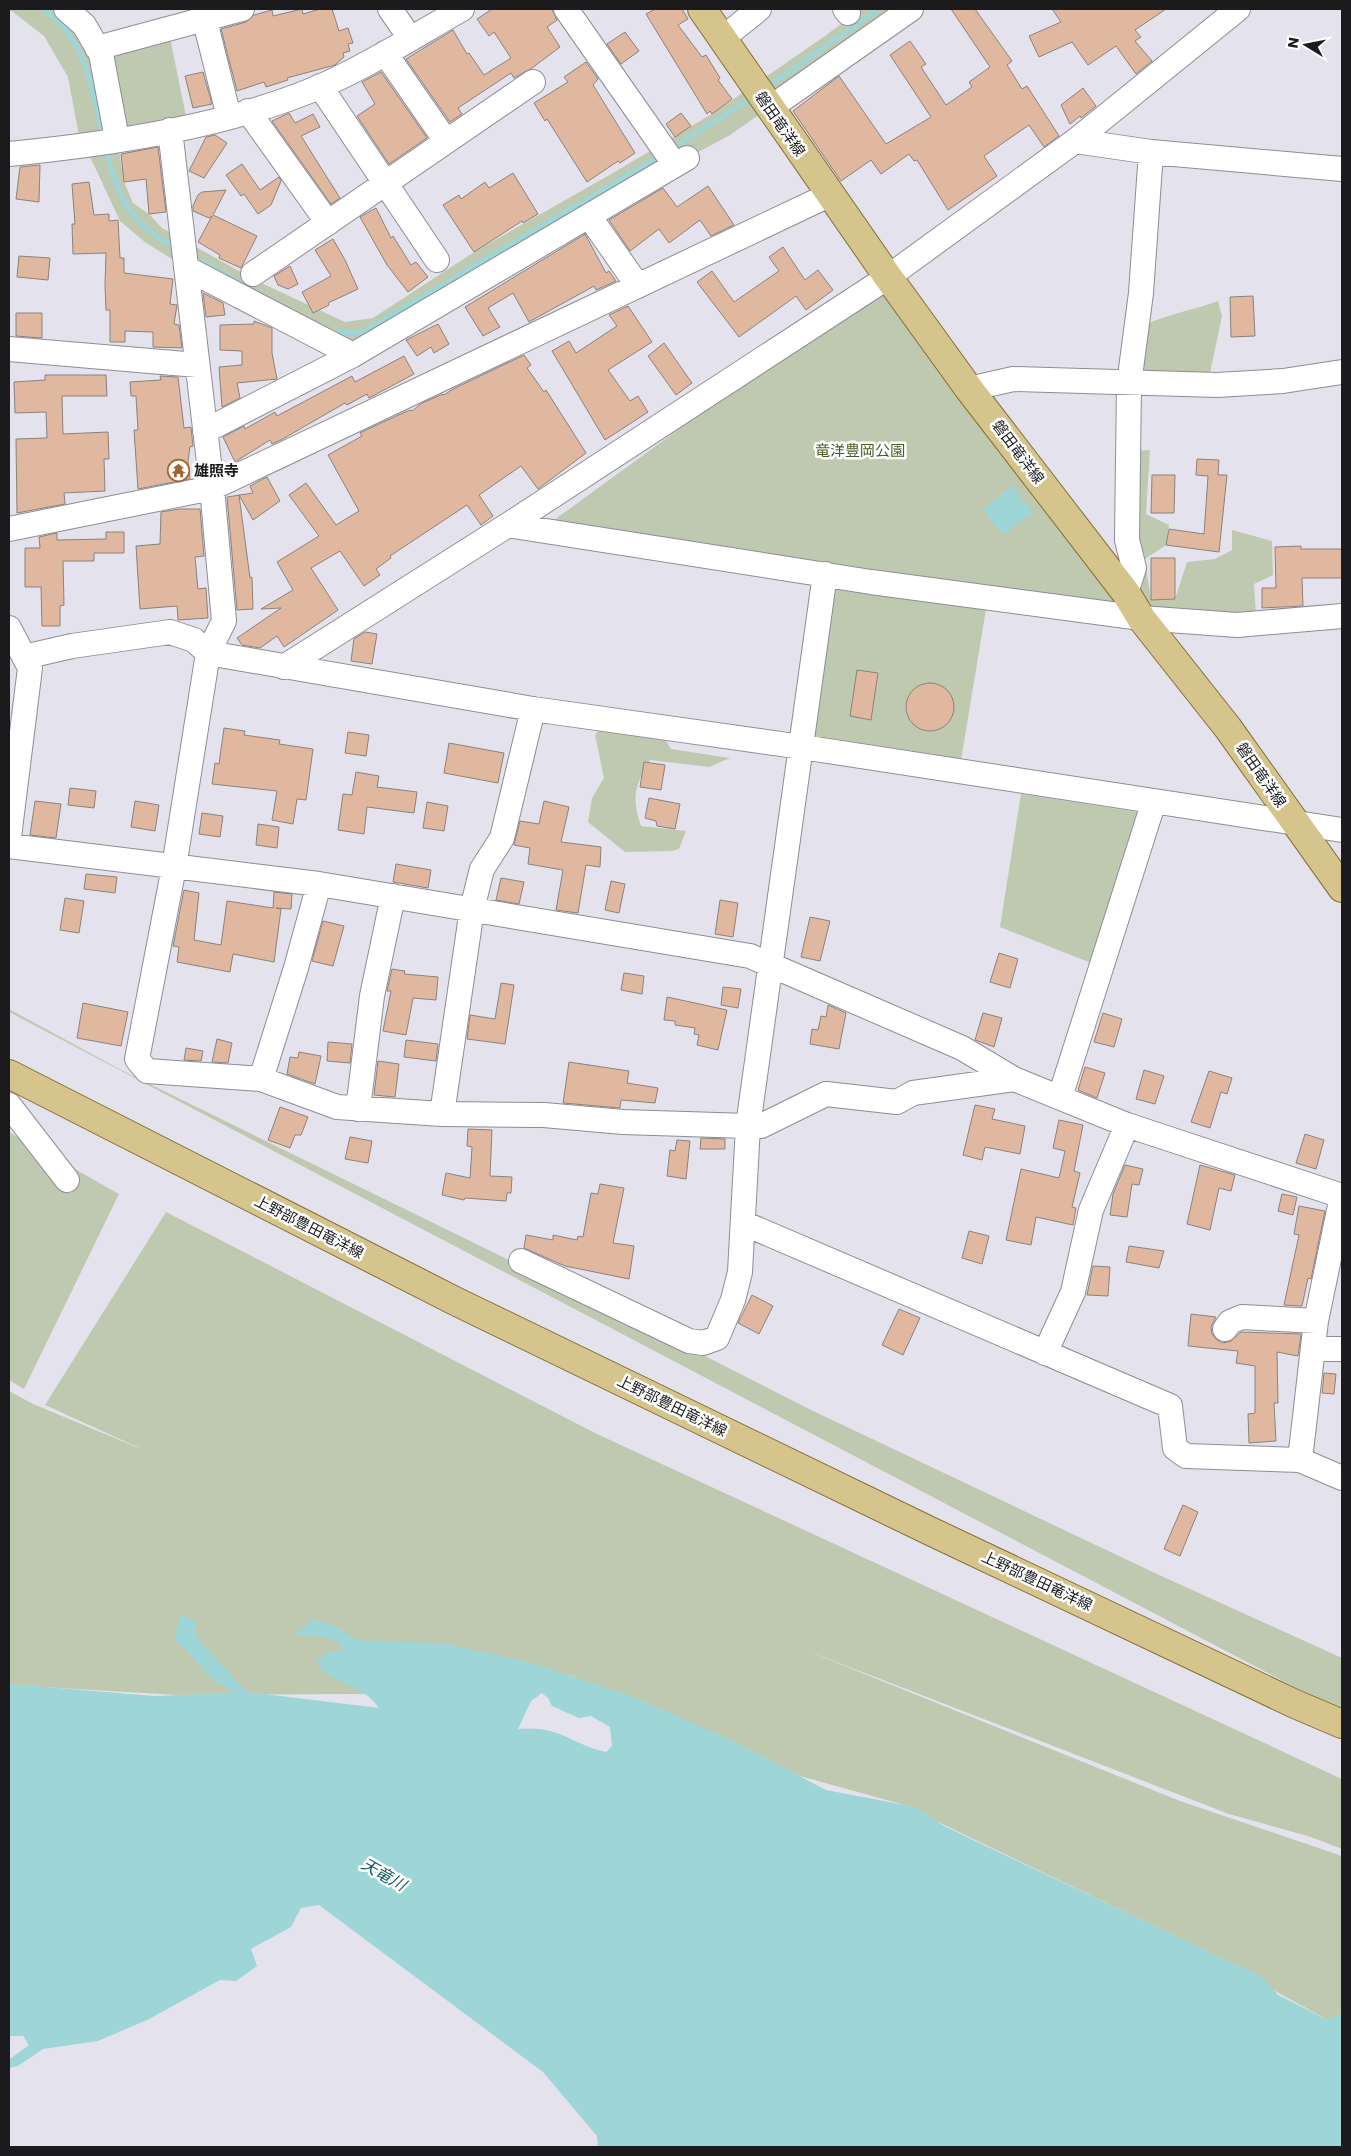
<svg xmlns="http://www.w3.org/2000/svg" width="1351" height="2156" font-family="Poppins,'Noto Sans JP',sans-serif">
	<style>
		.green { fill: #bec9b0 }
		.water { fill: #9ed5d7; fill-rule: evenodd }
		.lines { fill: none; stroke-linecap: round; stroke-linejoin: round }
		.stream { stroke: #9ed5d7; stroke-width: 5 }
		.building { fill: #dfb89f; stroke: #8b827c }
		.minor-casing { stroke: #8d8d96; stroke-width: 26 }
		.major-casing { stroke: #826f32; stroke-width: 30 }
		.minor { stroke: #fff; stroke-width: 24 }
		.major { stroke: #d5c48b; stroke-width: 28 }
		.labels { text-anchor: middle; stroke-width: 5; stroke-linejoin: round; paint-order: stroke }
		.street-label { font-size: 15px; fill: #1b1b1e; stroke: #fff }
		.park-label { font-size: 15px; fill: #495e25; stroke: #fff }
		.poi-label { font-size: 15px; font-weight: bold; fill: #1b1b1e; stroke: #fff; text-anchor: start }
		.water-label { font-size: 16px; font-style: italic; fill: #07585b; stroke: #fff }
	</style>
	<rect width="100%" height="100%" fill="#e4e3ed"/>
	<!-- green -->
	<path class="green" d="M9,9H66L101,54L168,28L188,126L117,139L124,182L133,203L149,214L162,228L257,281L345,322L373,318L479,249L613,173L712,114L825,36L861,9H910L730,135L667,169L347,358L193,272L146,243L120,221L78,131L68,77L44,36Z
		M888,277L1141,618L539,531Z
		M1218,301L1222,316L1210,373L1140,377L1136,329C1162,315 1191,311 1218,301Z
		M1150,450L1146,514L1169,525L1166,545L1145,559L1151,600L1175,599L1187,562L1215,559L1232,550V530L1272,541L1273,575L1254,584L1256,616L1134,607L1132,451Z
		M827,575L988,597L961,760L803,740Z
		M606,720L658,728L671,749L730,758L709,767L650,760C635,785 631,797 641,826L686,831L679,849L671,851L625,852L588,822L592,798L604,778L595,735Z
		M1021,794L1150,814L1101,967L1000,927Z
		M9,1009L123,1071L701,1354L811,1410L1157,1574L1342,1658V1712L9,1012Z
		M9,1132L119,1194L24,1389L9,1380Z
		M166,1212L597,1434L1342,1779V1849L1311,1837L1229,1814L800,1648L1180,1801L1342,1856V2020L1326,2019L1179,1938L901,1804L800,1776L570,1675L369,1694L176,1695L9,1685V1391L33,1404L146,1451L45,1405Z"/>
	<!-- water -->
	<path class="water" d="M1012,486L1033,512L1003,535L983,509Z
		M181,1615L195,1620L197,1638L247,1692L379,1708C362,1682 329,1685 316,1662L330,1651H342L337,1640L309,1635H295L312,1620L332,1624L357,1640L441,1643L529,1662L632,1696L733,1741L826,1790L916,1807L944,1826L1262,1977L1278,1995L1326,2019L1342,2014V2147H598L597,2136L543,2072L319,1905L301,1908L291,1927L251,1949L257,1966L236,1981L220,1980L147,2020L98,2041L43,2049L18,2066L9,2068L10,2059L29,2045L23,2036H9V1684L155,1696L233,1693L209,1676L190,1654L174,1639ZM542,1693L548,1698L552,1706L579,1718L591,1716L610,1727L612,1746L606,1752C570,1744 561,1725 518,1729L531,1701Z"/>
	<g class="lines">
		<!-- stream -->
		<path class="stream" d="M43,9C85,36 93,91 103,136
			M766,88L879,9
			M106,149C118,200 130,223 177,249
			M671,149L753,97
			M191,256L263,295
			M332,332L361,333L660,156"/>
	</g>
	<!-- building -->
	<path class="building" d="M302,9L303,14L320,9H332L339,31L348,28L353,43L348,44L350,51L343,53L344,57L335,65L287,78L288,80L266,87L264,82L237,91L221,29L246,22L254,15L272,10L273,16Z
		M492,9H552L557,20L547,27L560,47L532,68L514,78L511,73L458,108L462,114L450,122L406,59L453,30L467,54L469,53L484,75L511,58L494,32L489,36L477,19Z
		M655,9H682L688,19L678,25L702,57L706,55L720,78L718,80L732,99L712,114L710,111L707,114L646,14Z
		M951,9H975L1012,61L1007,65L1022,89L1027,86L1059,136L1044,147L1029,125L984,156L997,176L948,210L917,160L914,161L909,154L881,174L871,160L841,181L793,111L839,76L886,144L931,117L890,55L910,41L926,64L921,67L946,105L972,87L969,82L990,67Z
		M1052,9H1166L1135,30L1141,37L1135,41L1152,61L1136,74L1116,46L1088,65L1072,42L1039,57L1029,36L1061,22Z
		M625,32L639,51L621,64L607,44Z
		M586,62L598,79L593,85L635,153L620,163L618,161L587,182L547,119L545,121L534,103L568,82L564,77Z
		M203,72L212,104L193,108L185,76Z
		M381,72L427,138L389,164L357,116L375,104L362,82Z
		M1083,88L1096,106L1081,118L1080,116L1070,124L1061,105Z
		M289,113L295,123L313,114L320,127L301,136L340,198L331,204L272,121Z
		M681,113L691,126L675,137L666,124Z
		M215,135L227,143L204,178L189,171L206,137Z
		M158,147L166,212L149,214L146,179L124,182L121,154Z
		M242,164L260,190L279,177L281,181L271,205L258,214L244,194L241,196L226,175Z
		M40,165L39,202L16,199L20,167Z
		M513,173L538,214L523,223L522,221L474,252L443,205L459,195L461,199L485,182L489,188Z
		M89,182L94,215L109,214V221L118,220L120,258H124V273L173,279L170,304L177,305L174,324L179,325L182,348L153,347V332L125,331V342H110V310H106L105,285L106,253L73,254L72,224H75L72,184Z
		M708,186L734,225L711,236L700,220L669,243L659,229L630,251L609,220L663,188L677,207Z
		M226,190L213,215L257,236L241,268L219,258L220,255L198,242L212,216L209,218L193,211V206L198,195L202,192Z
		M376,208L391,238L393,236L411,265L416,262L428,277L408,292L387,265L360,217Z
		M585,234L606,273L609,271L616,281L596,290L594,286L529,322L513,293L488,308L500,327L483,336L465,307Z
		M333,239L345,260L358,289L328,303L329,305L313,313L302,292L331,276L315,250Z
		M783,247L805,280L818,270L833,290L806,310L796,296L739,337L697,282L712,271L734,302L779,271L769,257Z
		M19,256L50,258L48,280L17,277Z
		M290,266L298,284L288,289L278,285L274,276Z
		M203,293L223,303L225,315L206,317Z
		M1253,296L1255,336L1231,337L1230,297Z
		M628,306L652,342L608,370L630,401L638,396L648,412L605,440L552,351L569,341L576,353L617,326L609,315Z
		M16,313H42V338L16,336Z
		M254,321L272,328V353L277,379L237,383L240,398L222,407L219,367L242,365V351L220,350V325L254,324Z
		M438,324L449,344L434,353L431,347L417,356L406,340Z
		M664,343L692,383L676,395L648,356Z
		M524,355L531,365L527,368L544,392L546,390L586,453L538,489L521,466L479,495L493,516L481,525L467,505L390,556L391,558L376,569L380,575L364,586L340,551L311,568L338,610L284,647L277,636L260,648L242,645L237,638L281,608L261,609L293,590L277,562L319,536L289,495L306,483L336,525L359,511L328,455L362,436L360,433L364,431L405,412L411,410L412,411L422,403L443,394L444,395L453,389Z
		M404,356L414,374L369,398L367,394L347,405L345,403L281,440L272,444L270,440L235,462L223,437L244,426L245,429L275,412L277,416L352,376L355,382Z
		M45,375H106L107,396H62L63,434L108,432L109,459H104L105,491L64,493L65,504L17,513L16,439L47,438L46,412L15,413L14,382L45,380Z
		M160,376L178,377L184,428L191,427L193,446L190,447L188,461L190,479L138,489L134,430H138L136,396H131L130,382L161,380Z
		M1197,459L1219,460L1218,475H1227L1219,552L1166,545L1169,529L1204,534L1208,476L1196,475Z
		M1152,475H1175L1174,513H1151Z
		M267,477L280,501L253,520L239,495L250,578L252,577L253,609L237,610L227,497L253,493L250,486Z
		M180,509H200L204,556L195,557L198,589L206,588L208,618L178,620L177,606L140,609L136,546L160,544L161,512Z
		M106,532H124V553H94V561H63L64,605L60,606V626H42L41,587H25V548H40L39,537L57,533V540L106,539Z
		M1301,546V549H1342V578H1302L1303,606L1262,608V588H1276L1275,547Z
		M1151,558H1175V599L1151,600Z
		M365,632L377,634L372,664L351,661L354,639Z
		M857,670L878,673L871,720L850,716Z
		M906 707a24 24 0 1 1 48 0a24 24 0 1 1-48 0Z
		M224,728L245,731L244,735L280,740L279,744L313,749L306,800L297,799L293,824L272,820L277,791L212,784L215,763L219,764Z
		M348,732L369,735L366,756L345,753Z
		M449,743L504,753L498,783L444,773Z
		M644,762L665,765L661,790L640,787Z
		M356,772L379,776L377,787L417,792L414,813L367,807L364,834L338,830L343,794L352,795Z
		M70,788L96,791L94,808L68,805Z
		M649,798L680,804L675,829L657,826L656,821L645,818Z
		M35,801L61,804L56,838L30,835Z
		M135,801L159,805L155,831L131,827Z
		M544,801L569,807L561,842L601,847L600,867L586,865L578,913L556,910L563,870L528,864L530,848L514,845L520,821L539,824Z
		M427,802L448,806L444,831L423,828Z
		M202,813L223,816L220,837L199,834Z
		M258,824L279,827L277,848L256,845Z
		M396,864L431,870L428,888L393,882Z
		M86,874L117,877L115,893L84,889Z
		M501,878L524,882L519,904L496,900Z
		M611,881L625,884L619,913L605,910Z
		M184,890L199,893L194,940L221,945L227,901L273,908L274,892L292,894L291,909L276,908L281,909L274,962L233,954L230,972L177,962L179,947L173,946Z
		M65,898L84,901L79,933L60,930Z
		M720,900L738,903L733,937L715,934Z
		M810,917L830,921L820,961L801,957Z
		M323,921L344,926L333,966L312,961Z
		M999,953L1018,959L1010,988L990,982Z
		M392,969L405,971L404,974L438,977L436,1000L413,998L406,1035L383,1031L391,991H387Z
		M624,973L644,976L642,994L621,990Z
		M501,983L514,985L505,1044L467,1039L470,1015L495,1019Z
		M723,987L741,989L738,1008L721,1005Z
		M667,997L727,1010L718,1050L697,1045L699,1035L694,1034L695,1028L675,1025V1021L664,1020Z
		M83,1003L128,1012L121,1046L77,1038Z
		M828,1005L846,1013L839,1049L810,1044L812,1029L818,1030L821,1016L826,1017Z
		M983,1013L1002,1018L994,1047L975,1040Z
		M1103,1013L1122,1019L1114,1047L1094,1042Z
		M217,1039L232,1043L228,1063L212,1062Z
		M406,1040L438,1044L436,1061L404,1057Z
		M328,1042L352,1044L350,1063L327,1061Z
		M186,1048L203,1051L201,1061L184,1060Z
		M299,1052L321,1056L315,1084L287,1074L290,1057L298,1058Z
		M378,1061L399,1064L395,1097L374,1095Z
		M569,1062L629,1071L627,1083L658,1088L655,1103L621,1100L620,1108L563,1103Z
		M1085,1067L1105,1073L1097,1098L1078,1090Z
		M1144,1070L1164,1076L1155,1104L1136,1099Z
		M1209,1071L1232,1078L1227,1094L1221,1092L1210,1128L1191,1122Z
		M975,1105L995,1109L992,1119L1025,1126L1020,1154L985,1147L982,1160L963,1155Z
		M280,1107L308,1117L301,1135H295L290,1148L268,1140Z
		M1059,1120L1083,1125L1074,1171L1080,1173L1072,1207L1076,1208L1073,1225L1036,1217L1031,1245L1006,1240L1021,1169L1059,1178L1065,1151L1053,1148Z
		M468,1129L492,1130L490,1176L512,1177L511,1193H507L506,1201L465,1198L464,1200L442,1195L446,1173L470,1178L472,1147L467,1146Z
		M1305,1134L1324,1140L1316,1169L1296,1163Z
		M350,1137L372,1141L368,1163L345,1159Z
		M701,1138L725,1139V1149H700Z
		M677,1140L690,1141L686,1179L667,1176L670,1150L675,1151Z
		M1125,1165L1143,1169L1139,1185L1132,1184L1127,1217L1110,1215L1113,1194Z
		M1200,1165L1235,1175L1231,1191L1219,1188L1210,1230L1187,1224Z
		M600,1184L624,1188L613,1243L634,1246L629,1279L565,1266L524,1248L526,1235L553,1240V1235L577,1240L578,1236L583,1237L591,1193L598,1194Z
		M1282,1194L1297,1197L1293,1215L1278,1211Z
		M1299,1206L1325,1211L1311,1279L1308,1278L1302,1306L1284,1305L1299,1235L1294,1234Z
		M969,1231L989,1236L982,1264L962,1258Z
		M1129,1246L1164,1251L1159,1268L1126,1262Z
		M1093,1266L1110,1267L1108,1296L1087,1295Z
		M752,1295L773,1306L759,1334L738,1323Z
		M899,1309L920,1318L903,1355L882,1345Z
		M1191,1314L1216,1317L1211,1327L1212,1334L1217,1340L1223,1343L1231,1341L1241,1332L1301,1334L1298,1356L1277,1352L1278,1403H1274L1276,1441L1249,1443L1248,1414L1255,1413V1366L1236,1363L1238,1351L1188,1346Z
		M1324,1373L1336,1374L1334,1394L1322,1393Z
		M1183,1505L1198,1512L1180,1556L1164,1549Z"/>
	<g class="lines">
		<defs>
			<path id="minor" d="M66,9L84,25L101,54L117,139
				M202,9L229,117
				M390,9L410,38
				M566,9L675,165
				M845,9L848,13
				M723,38L759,9
				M97,48L242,9
				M385,53L446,141
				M320,86L437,260
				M770,108L911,9
				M248,111L328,223
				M170,130L212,488L224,621L208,653L174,867L137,1059L147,1071L261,1079L337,1107L442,1114L544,1115L623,1122L748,1126H761L826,1094L897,1102L913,1093L1014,1079
				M1075,141L1151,152L1342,169
				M9,154C111,144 232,126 326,84C373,63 418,34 462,9
				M589,216L638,286
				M186,268L353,355
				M253,274L533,82
				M9,349L197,365
				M969,389L1013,379L1217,385L1283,381L1342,372
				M205,431L353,355L687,158
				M508,525L871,582L1141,618L1237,625L1342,616
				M9,529L212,488L829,195
				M1126,593L1134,568L1127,540L1129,384L1141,293L1151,152
				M9,628L30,668L9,837
				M24,657L72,646L170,632L194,640L208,653L533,709L802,747L1342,830
				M284,667L508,525L888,277L1075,141L1238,9
				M9,846L319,884L750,956L962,1048L1014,1079L1127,1125L1342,1196
				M261,1079L296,968L319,884
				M1060,1097L1154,801
				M9,1105L67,1180
				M358,1109L372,996L393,896
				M442,1114L472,909L482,869L502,838L533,709
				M743,1223L1170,1406L1175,1448L1186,1456L1300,1460L1342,1478
				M521,1261L689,1341L703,1343L717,1338L733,1300L740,1272L748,1126L825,574
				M1225,1329L1230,1322L1242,1317L1316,1321
				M1313,1349H1342
				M1045,1353L1073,1292L1091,1210L1127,1125
				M1300,1460L1316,1321L1342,1196"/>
			<path id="major" d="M702,9L888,277L969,389L1126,593L1141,618L1228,728L1342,888
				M9,1074L455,1301L930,1531L1295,1704L1342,1724"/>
		</defs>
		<!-- minor casing -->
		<use href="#minor" class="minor-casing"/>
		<!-- major casing -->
		<use href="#major" class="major-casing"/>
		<!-- minor -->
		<use href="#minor" class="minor"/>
		<!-- major -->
		<use href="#major" class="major"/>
	</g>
	<!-- icons -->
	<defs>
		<symbol id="temple-ring" viewBox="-11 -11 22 22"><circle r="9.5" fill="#fff" stroke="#a4632f" stroke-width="1.5"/><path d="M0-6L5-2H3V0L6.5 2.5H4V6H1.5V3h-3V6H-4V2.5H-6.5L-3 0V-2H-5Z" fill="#a4632f"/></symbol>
	</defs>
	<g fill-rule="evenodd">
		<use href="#temple-ring" x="166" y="458" width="25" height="25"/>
	</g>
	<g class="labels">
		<!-- street labels -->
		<g class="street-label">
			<text transform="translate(780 124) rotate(55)" y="5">磐田竜洋線</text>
			<text transform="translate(1018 452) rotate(53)" y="5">磐田竜洋線</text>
			<text transform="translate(1261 775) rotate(55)" y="5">磐田竜洋線</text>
			<text transform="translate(309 1227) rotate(27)" y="5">上野部豊田竜洋線</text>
			<text transform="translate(672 1406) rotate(26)" y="5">上野部豊田竜洋線</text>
			<text transform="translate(1037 1581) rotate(25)" y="5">上野部豊田竜洋線</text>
		</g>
		<!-- park labels -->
		<g class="park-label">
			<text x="860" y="456">竜洋豊岡公園</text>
		</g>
		<!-- poi labels -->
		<g class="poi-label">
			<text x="194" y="476">雄照寺</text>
		</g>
		<!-- water labels -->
		<g class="water-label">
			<text transform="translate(384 1874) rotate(30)" y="6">天竜川</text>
		</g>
	</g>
	<!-- border -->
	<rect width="1351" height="2156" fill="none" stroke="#1b1b1e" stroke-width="20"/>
	<!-- north arrow -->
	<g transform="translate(1306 45) rotate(280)" stroke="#ffffff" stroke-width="4" paint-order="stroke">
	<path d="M0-4L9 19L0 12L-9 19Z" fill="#1b1b1e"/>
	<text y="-8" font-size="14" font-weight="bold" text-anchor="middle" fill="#1b1b1e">N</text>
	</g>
</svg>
